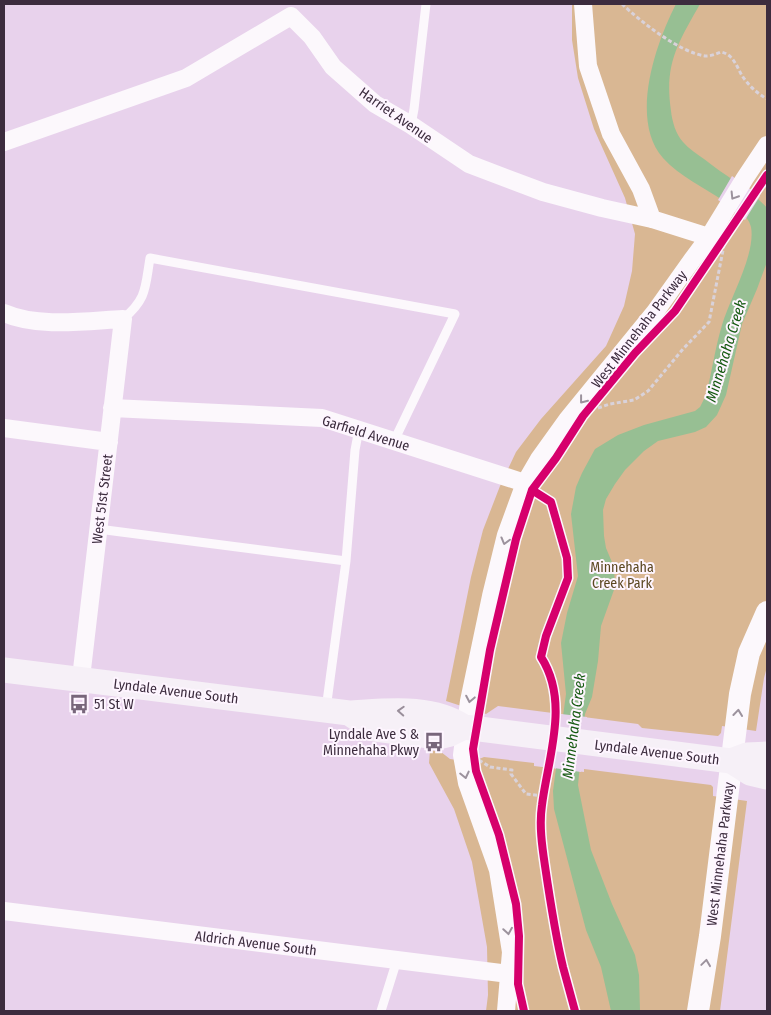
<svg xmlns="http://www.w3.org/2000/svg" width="771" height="1015" font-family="'Fira Sans Condensed',sans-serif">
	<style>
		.green { fill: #d9b793 }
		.water { fill: #97bf93 }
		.pier { fill: #e8d2ec }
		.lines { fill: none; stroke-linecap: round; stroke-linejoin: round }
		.path { stroke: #d9d2da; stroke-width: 3; stroke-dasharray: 4 2.5; stroke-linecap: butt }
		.service { stroke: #fcf8fc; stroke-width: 9 }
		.minor { stroke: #fcf8fc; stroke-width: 18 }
		.tertiary { stroke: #fcf8fc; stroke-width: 22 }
		.secondary { stroke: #f6f0f7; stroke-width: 25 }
		.cycleway-casing { stroke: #fef5ff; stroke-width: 11 }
		.cycleway { stroke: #d6006c; stroke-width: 8 }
		.oneway { stroke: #9c929d }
		.oneway2 { stroke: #998e9a }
		.labels { text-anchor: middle; stroke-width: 4; stroke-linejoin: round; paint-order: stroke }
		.street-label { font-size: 14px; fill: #3c2c3e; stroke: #fef5ff }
		.park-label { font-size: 14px; fill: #5b4720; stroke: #fef5ff }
		.poi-label { font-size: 14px; fill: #3c2c3e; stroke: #fef5ff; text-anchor: start }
		.water-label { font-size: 15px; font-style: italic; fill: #165a12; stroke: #fef5ff }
	</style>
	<rect width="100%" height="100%" fill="#e8d2ec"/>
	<!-- green -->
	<path class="green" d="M572,4H767V667L764,678L756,731L722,726L721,733L718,736L642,728L638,724L498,706L486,714L446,701L471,577L483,530L500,486L516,452L541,419L606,346L624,306L632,271L635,234L625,198L594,129L578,78L572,40Z
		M430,750L441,752L450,759L472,762L484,757L534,763V766L584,772V769L711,785L713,787V796L747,801L720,1011H486L488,995L487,947L472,862L454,809L429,763Z"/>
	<!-- water -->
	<path class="water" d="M676,4H700C678,43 664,64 671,111C672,121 676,135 683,142C689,149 697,154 704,159C725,176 749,188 767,208V262L757,289L742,324L726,395L717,415L706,427L695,432L658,441L644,451L625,470L615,484L606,499L603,510L604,536L606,548L614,567L615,587L601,626L598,661L592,697L585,714L578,785L591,850L612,904L635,955L639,975L640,1011H611L601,967L586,930L554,809L553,791L566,694L561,643L567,613L578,576L571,514L576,487L582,473L595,449L618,435L644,425L695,411L700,407L706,395C712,372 715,348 722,325C730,298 756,254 751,227C748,214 735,209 725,202C704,187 680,177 663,158C629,119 656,43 676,4Z"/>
	<!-- pier -->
	<path class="pier" d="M732,176L760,196L745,220L718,200Z
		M561,714L587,717L581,772L554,768Z"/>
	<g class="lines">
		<!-- path -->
		<path class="path" d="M622,4C640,21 680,53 706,56C711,56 716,54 721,52C736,55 737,71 746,81C752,89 759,94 767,99
			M757,190L767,185
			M598,408L610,404L634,400L648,391L683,349L709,322L724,245
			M479,760L490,767L512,770L511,774L526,794L543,796"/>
		<!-- service -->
		<path class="service" d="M411,125L414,109L426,4
			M123,319C147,299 145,288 150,258L455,314L394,441
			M98,529L346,561
			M326,709L346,561L355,450L359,429
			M381,1011L397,960"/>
		<!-- minor -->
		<path class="minor" d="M583,4L588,66L611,134L641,189L652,219
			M291,16L312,37L333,67L375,104L411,125L469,164L543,192L602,208L652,219L709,237
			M4,142L186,78L291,16
			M4,313C38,328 86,321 123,319L81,678
			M112,408L322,418L525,483
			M4,428L109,442
			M4,911L509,974
			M506,1011L511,952L498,870L467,783L462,755L469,701L491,596L506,535L525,483L539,459L567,420L655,312L692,260L709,237L745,178L767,145"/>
		<!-- tertiary -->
		<path class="tertiary" d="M698,1011L710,936L740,694L749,653L767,612"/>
		<!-- secondary -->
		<path class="secondary" d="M4,670L349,713C387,711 431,705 464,727L731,761L750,773L767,777
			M349,713L367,725L375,729L438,737L450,734L464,727
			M731,761L747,755L767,754"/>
		<defs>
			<path id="cycleway" d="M532,490L551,502L567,558L568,578L546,636L541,657C570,702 548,757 542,805C539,825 542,846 545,866C550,900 555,934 563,967C567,982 571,996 575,1011
				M524,1011L518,984L519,936L516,904L499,835L476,771L473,749L490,650L516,539L532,490L556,458L583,416L635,353L675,311L767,175"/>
		</defs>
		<!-- cycleway casing -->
		<use href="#cycleway" class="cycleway-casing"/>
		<!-- cycleway -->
		<use href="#cycleway" class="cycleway"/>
	</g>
	<!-- one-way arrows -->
	<defs><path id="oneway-chevron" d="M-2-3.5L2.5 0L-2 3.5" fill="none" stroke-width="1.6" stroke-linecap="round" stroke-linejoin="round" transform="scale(1.25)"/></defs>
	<g class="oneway">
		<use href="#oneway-chevron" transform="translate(734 196) rotate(122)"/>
		<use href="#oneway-chevron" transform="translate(583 400) rotate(128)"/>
		<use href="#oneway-chevron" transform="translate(505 541) rotate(105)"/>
		<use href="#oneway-chevron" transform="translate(470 699) rotate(101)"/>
		<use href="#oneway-chevron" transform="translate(738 713) rotate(-84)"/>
		<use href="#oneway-chevron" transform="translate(465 775) rotate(77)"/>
		<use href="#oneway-chevron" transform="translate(508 931) rotate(81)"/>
		<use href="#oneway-chevron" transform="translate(706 963) rotate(-82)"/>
	</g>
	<use class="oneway2" href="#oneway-chevron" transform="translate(401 711) rotate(-177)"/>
	<!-- icons -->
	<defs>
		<symbol id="bus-bare" viewBox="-9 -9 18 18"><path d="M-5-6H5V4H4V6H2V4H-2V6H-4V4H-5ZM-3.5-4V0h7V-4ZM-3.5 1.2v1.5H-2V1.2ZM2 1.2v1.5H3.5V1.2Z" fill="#78667b" stroke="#fef5ff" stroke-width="2.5" paint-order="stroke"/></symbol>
	</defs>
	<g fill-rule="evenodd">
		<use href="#bus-bare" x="65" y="690" width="28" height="28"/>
		<use href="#bus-bare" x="420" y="728" width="28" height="28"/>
	</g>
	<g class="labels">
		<!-- street labels -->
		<g class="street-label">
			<text transform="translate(396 115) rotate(35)" y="5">Harriet Avenue</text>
			<text transform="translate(639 329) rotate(-52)" y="5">West Minnehaha Parkway</text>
			<text transform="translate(366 433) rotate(17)" y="5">Garfield Avenue</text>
			<text transform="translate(102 499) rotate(-83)" y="5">West 51st Street</text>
			<text transform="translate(176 691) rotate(7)" y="5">Lyndale Avenue South</text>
			<text transform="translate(657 752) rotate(7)" y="5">Lyndale Avenue South</text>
			<text transform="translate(720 854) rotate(-83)" y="5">West Minnehaha Parkway</text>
			<text transform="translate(256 943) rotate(7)" y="5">Aldrich Avenue South</text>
		</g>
		<!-- park labels -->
		<g class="park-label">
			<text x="622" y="572">Minnehaha<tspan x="622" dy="16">Creek Park</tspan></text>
		</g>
		<!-- poi labels -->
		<g class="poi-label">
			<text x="94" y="709">51 St W</text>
			<text x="419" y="739" text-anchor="end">Lyndale Ave S &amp;<tspan x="419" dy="16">Minnehaha Pkwy</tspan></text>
		</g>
		<!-- water labels -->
		<g class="water-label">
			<text transform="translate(726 351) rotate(-73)" y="5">Minnehaha Creek</text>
			<text transform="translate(574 726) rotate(-83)" y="5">Minnehaha Creek</text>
		</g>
	</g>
	<!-- border -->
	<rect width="771" height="1015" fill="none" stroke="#3c2c3e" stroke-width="10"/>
</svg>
